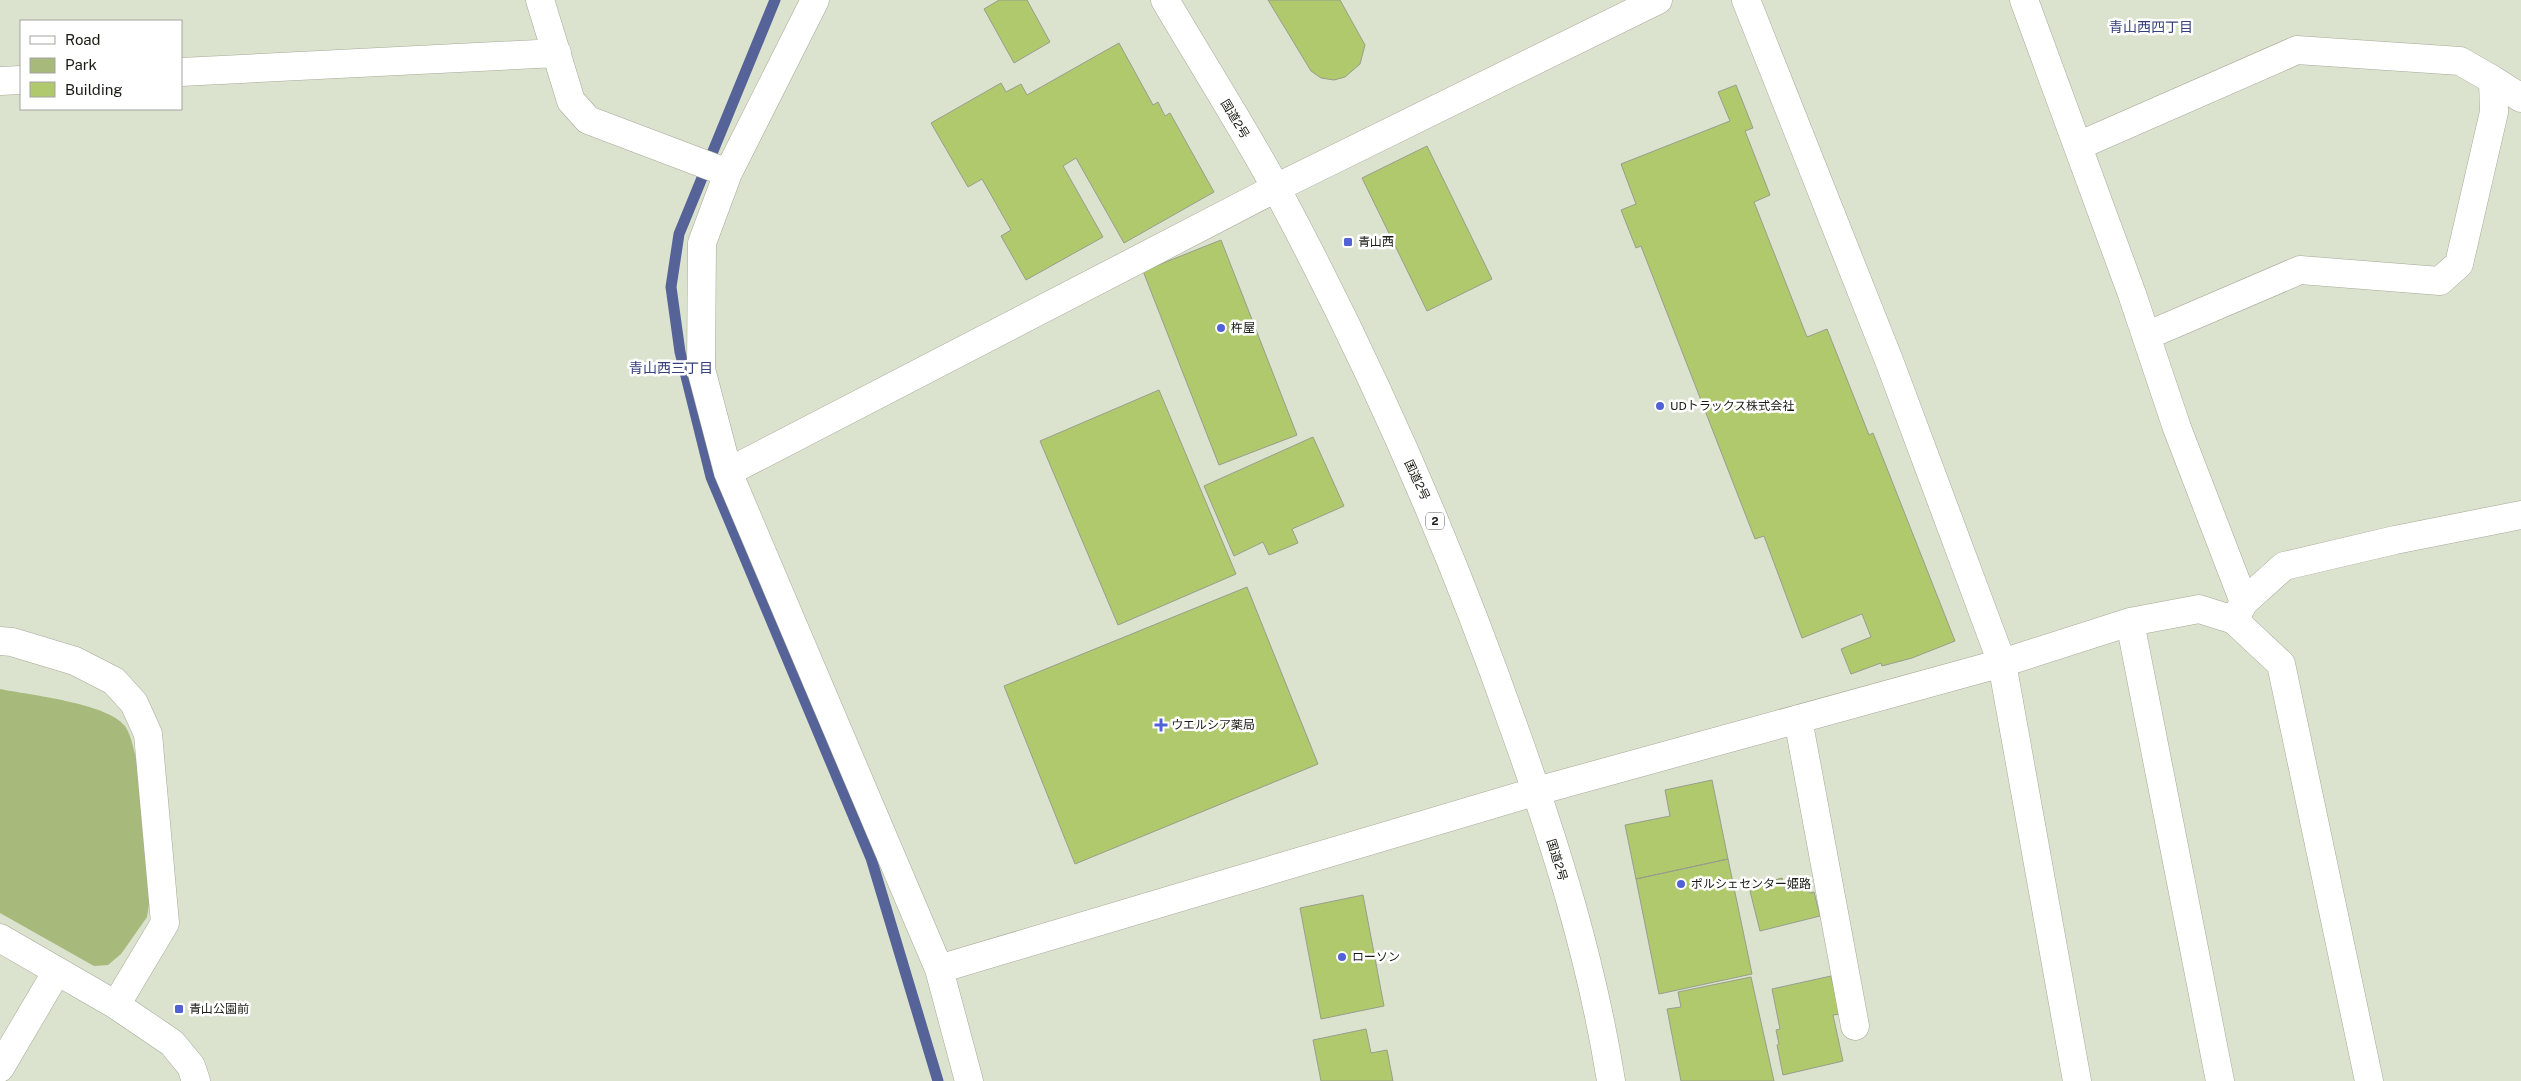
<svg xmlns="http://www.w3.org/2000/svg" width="2521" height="1081" font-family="'Public Sans','Noto Sans JP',sans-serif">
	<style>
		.green { fill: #a7b97b }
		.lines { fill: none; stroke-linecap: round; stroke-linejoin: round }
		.stream { stroke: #566398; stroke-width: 11 }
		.building { fill: #b0c96d; stroke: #989e8b }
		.minor-casing { stroke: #a4aa97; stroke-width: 29 }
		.highway-casing { stroke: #a4aa97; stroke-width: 29 }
		.minor { stroke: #fff; stroke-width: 28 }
		.highway { stroke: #fff; stroke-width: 28 }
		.poi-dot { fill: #5162d7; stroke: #fff; stroke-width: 2 }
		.labels { text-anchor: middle; stroke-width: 5; stroke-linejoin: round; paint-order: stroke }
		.shield { fill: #fff; stroke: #5e5f5a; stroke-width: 1 }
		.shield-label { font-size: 11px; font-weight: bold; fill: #191b14 }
		.street-label { font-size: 12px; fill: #191b14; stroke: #fff }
		.poi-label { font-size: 12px; fill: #191b14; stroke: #fff; text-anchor: start }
		.neighbourhood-label { font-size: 14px; fill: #35417c; stroke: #fff }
	</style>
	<rect width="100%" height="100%" fill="#dbe2ce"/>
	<!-- green -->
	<path class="green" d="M0,689C29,695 107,703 125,726C132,737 134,751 137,763L150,898L147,917L121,954L108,965L94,966L0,913Z"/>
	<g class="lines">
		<!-- stream -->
		<path class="stream" d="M775,0L679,234L671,287L680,352L711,477L871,858L938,1081"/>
	</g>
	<!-- building -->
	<path class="building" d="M999,0H1027L1050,42L1014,63L984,9Z
		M1268,0H1340L1365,45L1360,64L1345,77L1334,80L1321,78L1311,71Z
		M1119,43L1153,105L1158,102L1165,116L1170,113L1214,192L1124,243L1076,158L1063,166L1103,237L1026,280L1001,236L1011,230L982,179L968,187L931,123L1001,83L1006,92L1021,84L1027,95Z
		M1736,85L1753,128L1745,131L1770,195L1754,202L1807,337L1827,329L1869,435L1873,433L1955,641L1912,658L1882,666L1881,663L1851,674L1841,649L1871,637L1862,614L1802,638L1764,536L1755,539L1641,246L1636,248L1621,210L1636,204L1621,164L1730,121L1718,92Z
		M1427,146L1492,279L1427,311L1362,178Z
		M1221,240L1297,435L1219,465L1143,271Z
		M1159,390L1236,574L1118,625L1040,441Z
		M1313,437L1344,506L1292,529L1298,543L1269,555L1263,542L1234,556L1204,486Z
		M1247,587L1318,764L1075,864L1004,686Z
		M1712,780L1728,859L1636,879L1625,825L1670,816L1665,790Z
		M1728,859L1752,974L1659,994L1636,879Z
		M1782,878L1785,890L1808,884L1810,893L1814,892L1820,916L1760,931L1749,887Z
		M1363,895L1384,1006L1321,1019L1300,908Z
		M1831,976L1840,1014L1833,1015L1843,1061L1783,1075L1777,1045L1779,1044L1776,1030L1780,1029L1772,989Z
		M1751,977L1774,1081H1681L1667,1009L1681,1007L1678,992Z
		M1366,1029L1371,1053L1387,1050L1393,1081H1321L1313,1040Z"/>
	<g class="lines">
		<defs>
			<path id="minor" d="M540,0L571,101L588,120L728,173
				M815,0L728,173L702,243L701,369L728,472L939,969L969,1081
				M1746,0L1890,363L2002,663L2077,1081
				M2024,0L2132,294L2177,428L2244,602
				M181,72L557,53
				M2493,80L2521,98
				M0,81L21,80
				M2078,146L2297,50L2460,61L2493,80L2494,112L2459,264L2440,281L2300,270L2146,336
				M728,472L1276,188L1658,0
				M2236,617L2244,602L2284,566L2395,540L2521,515
				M2130,622L2220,1081
				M0,641L12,642L75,661L114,681L134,703L148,734L165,923L116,1005
				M1798,719L1855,1026
				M0,938L116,1005L172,1043L191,1066L196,1081
				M939,969L1537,791L2002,663L2130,622L2199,609L2234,620L2281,664L2369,1081
				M0,1068L57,971"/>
			<path id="highway" d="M1165,0C1202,63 1241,124 1276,188C1369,361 1449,543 1514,728C1555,842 1592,961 1611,1081"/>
		</defs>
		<!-- minor casing -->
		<use href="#minor" class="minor-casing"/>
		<!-- highway casing -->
		<use href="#highway" class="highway-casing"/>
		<!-- minor -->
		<use href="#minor" class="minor"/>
		<!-- highway -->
		<use href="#highway" class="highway"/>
	</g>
	<!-- markers -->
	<g class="poi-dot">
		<rect x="1343" y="237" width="10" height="10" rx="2.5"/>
		<circle cx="1221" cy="328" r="5"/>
		<circle cx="1660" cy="406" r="5"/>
		<path d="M1158.5 717.5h5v5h5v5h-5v5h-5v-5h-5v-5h5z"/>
		<circle cx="1681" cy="884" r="5"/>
		<circle cx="1342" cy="957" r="5"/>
		<rect x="174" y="1004" width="10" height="10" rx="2.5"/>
	</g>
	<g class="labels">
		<!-- shield labels -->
		<rect class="shield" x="1426" y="512.5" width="18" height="17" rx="4"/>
		<g class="shield-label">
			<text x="1435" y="525">2</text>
		</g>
		<!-- street labels -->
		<g class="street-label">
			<text transform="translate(1235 119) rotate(59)" y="4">国道2号</text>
			<text transform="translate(1417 480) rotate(65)" y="4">国道2号</text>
			<text transform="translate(1557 860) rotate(73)" y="4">国道2号</text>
		</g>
		<!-- poi labels -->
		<g class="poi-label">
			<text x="1358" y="246">青山西</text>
			<text x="1231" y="332">杵屋</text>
			<text x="1670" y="410">UDトラックス株式会社</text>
			<text x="1171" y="729">ウエルシア薬局</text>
			<text x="1691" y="888">ポルシェセンター姫路</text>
			<text x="1352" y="961">ローソン</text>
			<text x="189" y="1013">青山公園前</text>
		</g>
		<!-- neighbourhood labels -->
		<g class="neighbourhood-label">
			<text x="2151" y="32">青山西四丁目</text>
			<text x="671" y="373">青山西三丁目</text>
		</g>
	</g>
	<!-- legend -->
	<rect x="20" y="20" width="162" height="90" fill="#ffffff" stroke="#a3a4a1"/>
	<rect x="30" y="36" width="25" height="8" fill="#ffffff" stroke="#a3a4a1"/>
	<text x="65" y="45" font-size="15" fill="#191b14">Road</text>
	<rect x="30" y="58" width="25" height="15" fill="#a7b97b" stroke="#a3a4a1"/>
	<text x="65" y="70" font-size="15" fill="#191b14">Park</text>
	<rect x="30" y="82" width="25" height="15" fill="#b0c96d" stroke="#a3a4a1"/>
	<text x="65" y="95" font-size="15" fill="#191b14">Building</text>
</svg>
